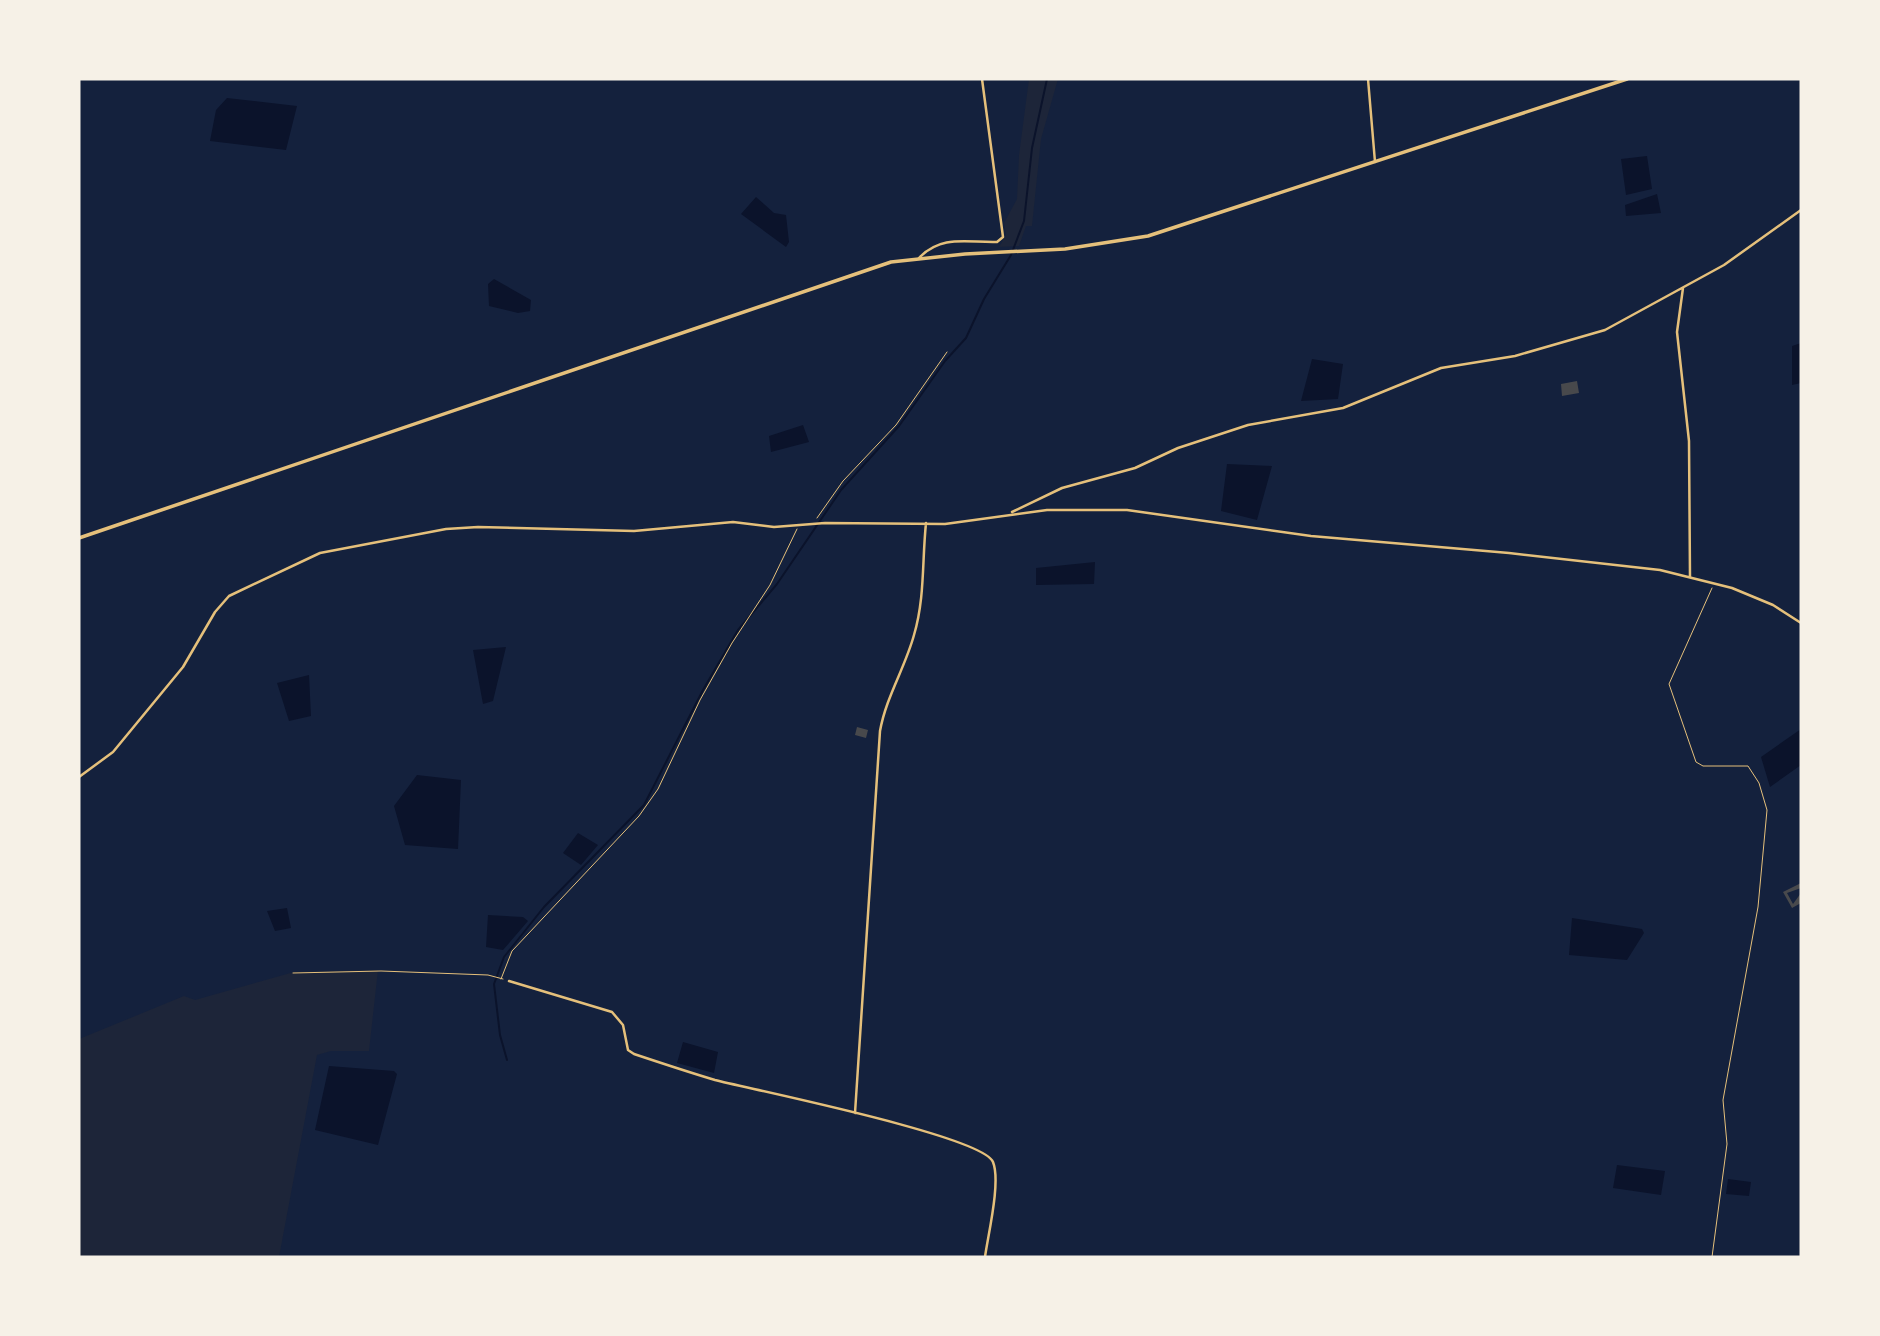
<svg xmlns="http://www.w3.org/2000/svg" width="1880" height="1336" font-family="'Public Sans',sans-serif">
	<style>
		.green { fill: #1d2539 }
		.water { fill: #0b132b }
		.lines { fill: none; stroke-linecap: round; stroke-linejoin: round }
		.stream { stroke: #0b132b; stroke-width: 2 }
		.building { fill: #48494c }
		.path { stroke: #e5c07b; stroke-width: 1 }
		.minor { stroke: #e5c07b; stroke-width: 2.5 }
		.primary { stroke: #e5c07b; stroke-width: 3.5 }
	</style>
	<rect width="100%" height="100%" fill="#14213d"/>
	<!-- green -->
	<path class="green" d="M1029,79H1058L1041,139L1032,226H1026L1019,246L999,247L1006,235L1004,223L1017,199L1019,155Z
		M378,970L369,1051H331L317,1055L279,1257H79V1039L184,996L195,1000L294,972Z"/>
	<!-- water -->
	<path class="water" d="M227,98L297,106L286,150L210,141L216,110Z
		M1647,156L1652,189L1626,195L1621,159Z
		M1657,194L1661,213L1626,216L1625,205Z
		M756,197L774,213L786,215L789,242L786,247L741,214Z
		M494,279L531,300L530,311L518,313L489,306L488,284Z
		M1801,343V383L1792,385V346Z
		M1312,359L1343,364L1338,399L1301,401Z
		M803,425L809,442L771,452L769,436Z
		M1227,464L1272,466L1257,520L1221,511Z
		M1095,562L1094,584L1036,585V568Z
		M506,647L493,701L483,704L473,650Z
		M309,675L311,716L289,721L277,683Z
		M1801,729V765L1770,787L1761,757Z
		M417,775L461,780L458,849L405,845L394,806Z
		M578,833L598,845L581,865L563,853Z
		M287,908L291,928L275,931L267,911Z
		M488,915L523,917L528,921L503,950L486,947Z
		M1572,918L1642,929L1644,933L1627,960L1569,955Z
		M683,1042L718,1052L714,1073L677,1063Z
		M329,1066L394,1071L397,1074L378,1145L315,1130Z
		M1617,1165L1665,1171L1661,1195L1613,1188Z
		M1728,1179L1751,1182L1749,1196L1726,1194Z"/>
	<g class="lines">
		<!-- stream -->
		<path class="stream" d="M507,1060L500,1035L494,984L504,957L544,907L644,805L703,690L738,630L777,584L841,490L899,426L945,361L966,338L984,299L1011,255L1024,221L1032,148L1047,79"/>
	</g>
	<!-- building -->
	<path class="building" d="M1577,381L1579,393L1562,396L1561,384Z
		M857,727L868,730L866,738L855,735Z
		M1801,883V888L1787,893L1793,904L1801,893V903L1792,908L1783,892Z"/>
	<g class="lines">
		<!-- path -->
		<path class="path" d="M817,518L843,481L896,425L947,352
			M293,973L381,971L488,975L503,979
			M501,979L512,951L639,816L658,789L700,700L732,643L770,585L797,529
			M1712,1257L1727,1144L1723,1100L1758,907L1767,810L1759,783L1748,766H1703L1696,762L1669,684L1712,588"/>
		<!-- minor -->
		<path class="minor" d="M1368,79L1375,162
			M919,258C942,234 968,243 997,242L1003,237L982,79
			M1683,288L1677,332L1689,441L1690,577
			M1012,512L1062,488L1135,468L1178,448L1248,425L1343,408L1441,368L1515,356L1605,330L1724,265L1801,210
			M79,777L113,752L183,667L215,612L229,596L320,553L446,529L478,527L634,531L733,522L774,527L825,523L945,524L1047,510H1127L1311,536L1509,553L1660,570L1732,588L1773,605L1801,623
			M509,981L612,1012L623,1025L628,1050L634,1054C661,1063 688,1072 715,1080C754,1090 983,1136 993,1162C1001,1182 988,1235 985,1257
			M855,1113L880,731C886,697 905,668 914,635C925,598 922,561 926,523"/>
		<!-- primary -->
		<path class="primary" d="M79,538L891,262L965,254L1065,249L1148,236L1627,79"/>
	</g>
	<!-- border -->
	<rect width="1880" height="1336" fill="none" stroke="#f6f1e7" stroke-width="161"/>
</svg>
